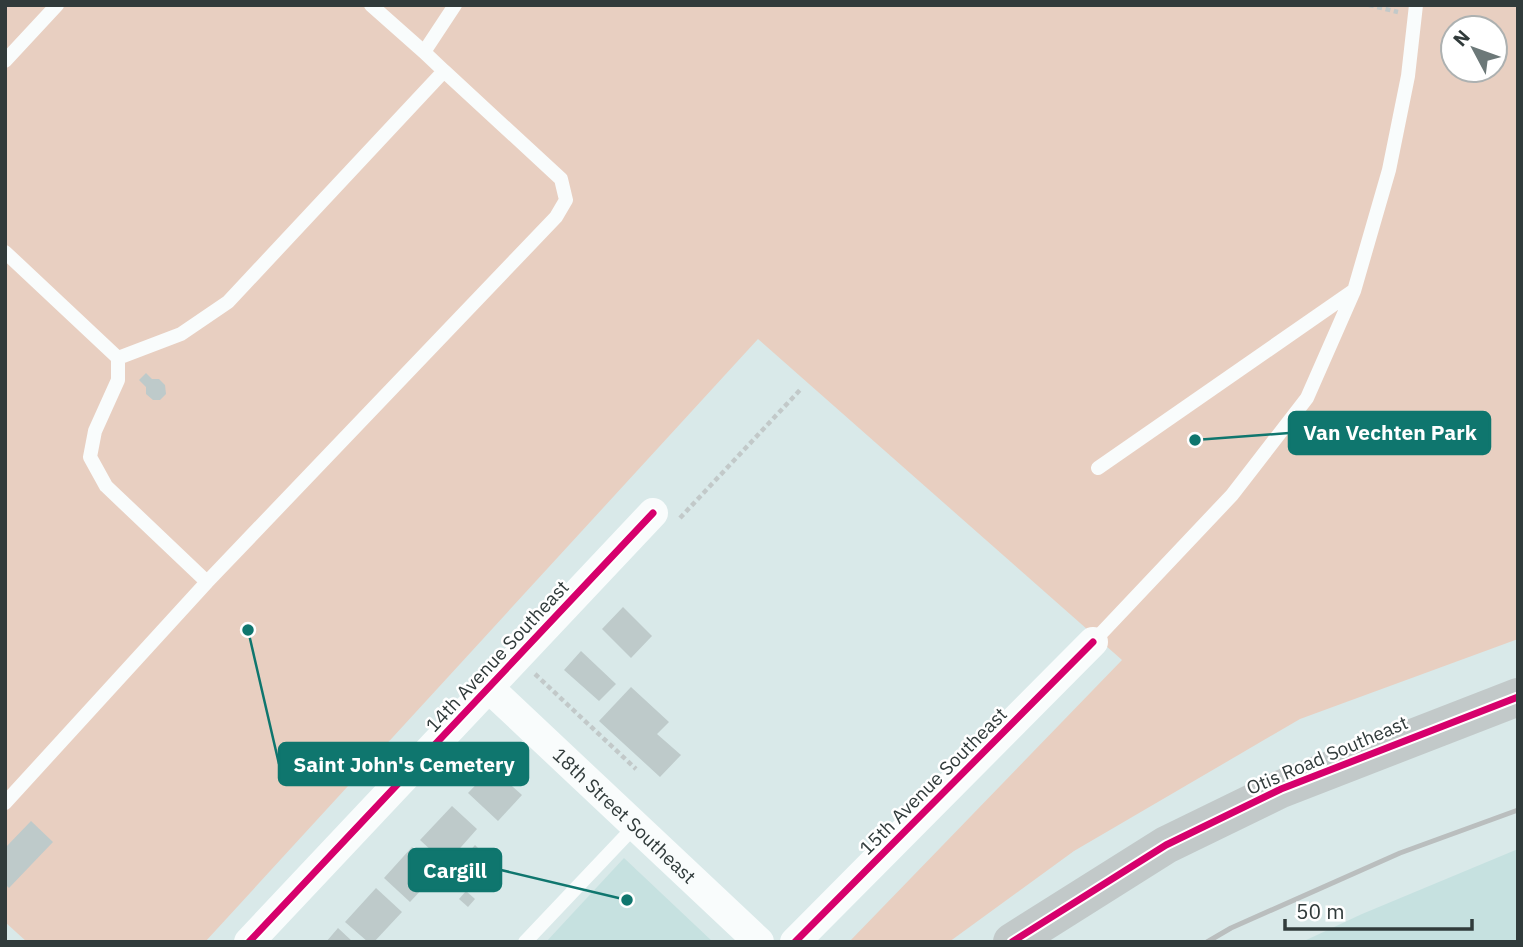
<svg xmlns="http://www.w3.org/2000/svg" width="1523" height="947" font-family="'IBM Plex Sans',sans-serif">
	<style>
		.built { fill: #c6e1e0 }
		.green { fill: #e8cfc1; fill-rule: evenodd }
		.building { fill: #becaca }
		.lines { fill: none; stroke-linecap: round; stroke-linejoin: round }
		.path { stroke: #c2c9c9; stroke-width: 4.5; stroke-dasharray: 5 3.5; stroke-linecap: butt }
		.lane { stroke: #f9fcfc; stroke-width: 14 }
		.street { stroke: #f9fcfc; stroke-width: 30 }
		.secondary { stroke: #c2c9c9; stroke-width: 38 }
		.rail { stroke: #babebe; stroke-width: 5 }
		.cycleway-casing { stroke: #fff; stroke-width: 11 }
		.cycleway { stroke: #d6006c; stroke-width: 7 }
		.labels { text-anchor: middle; stroke-width: 5; stroke-linejoin: round; paint-order: stroke }
		.street-label { font-size: 19px; fill: #313b3b; stroke: #fff }
		.leader { fill: none; stroke: #0f766e; stroke-width: 2.5 }
		.callout-dot { fill: #0f766e; stroke: #fff; stroke-width: 2.5 }
		.callout { fill: #0f766e; stroke: #0f766e; stroke-width: 2.5 }
		.callout-label { font-size: 21px; text-anchor: middle; font-weight: bold; fill: #fff }
	</style>
	<rect width="100%" height="100%" fill="#d9e9e9"/>
	<!-- built -->
	<path class="built" d="M1518,849V942H1302L1362,914Z
		M624,858L713,942H546Z"/>
	<!-- green -->
	<path class="green" d="M6,5H1518V639L1300,719L1074,851L949,942H849L1122,660L758,339L205,942H27L5,922ZM1453,28H1495V70H1453Z"/>
	<!-- building -->
	<path class="building" d="M146,373L152,379H159L165,385L166,394L160,400H153L146,394V387L139,380Z
		M623,607L652,636L631,658L602,629Z
		M581,651L616,684L599,701L564,670Z
		M631,687L669,722L657,734L681,755L660,777L599,721Z
		M492,768L522,795L498,821L468,793Z
		M452,806L477,829L446,864L420,840Z
		M31,821L53,842L9,888L5,884V848Z
		M475,845L496,866L477,887L455,867Z
		M412,847L438,872L410,902L384,878Z
		M376,888L402,912L374,942H368L345,922Z
		M466,891L475,899L468,907L459,899Z
		M338,928L353,942H326Z"/>
	<g class="lines">
		<!-- path -->
		<path class="path" d="M1369,5L1398,12
			M680,518L800,390
			M535,674L636,769"/>
		<!-- lane -->
		<path class="lane" d="M371,5L424,52
			M5,61L57,5
			M444,71L424,52L455,5
			M5,252L118,358L181,334L228,302L444,71L561,179L566,200L556,217L207,582L5,803
			M118,358V380L95,431L90,457L106,486L207,582
			M1098,468L1353,291
			M1093,642L1232,495L1307,398L1354,291L1389,170L1408,76L1416,5
			M525,942L635,826"/>
		<!-- street -->
		<g class="street">
			<path id="s1" d="M489,688L759,942"/>
			<path d="M249,942L653,513"/>
			<path d="M795,942L1093,642"/>
		</g>
		<!-- secondary -->
		<path class="secondary" d="M1012,942L1166,845L1281,789L1518,697"/>
		<!-- rail -->
		<path class="rail" d="M1207,942L1231,928L1400,853L1518,810"/>
		<defs>
			<path id="cycleway" d="M249,942L653,513
				M795,942L1093,642
				M1012,942L1166,845L1281,789L1518,697"/>
		</defs>
		<!-- cycleway casing -->
		<use href="#cycleway" class="cycleway-casing"/>
		<!-- cycleway -->
		<use href="#cycleway" class="cycleway"/>
	</g>
	<g class="labels">
		<!-- street labels -->
		<g class="street-label">
			<text transform="translate(497 656) rotate(-47)" y="7">14th Avenue Southeast</text>
			<text transform="translate(1327 755) rotate(-23)" y="7">Otis Road Southeast</text>
			<text transform="translate(933 781) rotate(-45)" y="7">15th Avenue Southeast</text>
			<text dy="7" stroke="none"><textPath href="#s1" startOffset="186">18th Street Southeast</textPath></text>
		</g>
	</g>
	<!-- callouts -->
	<path class="leader" d="M1195 440L1289 433M248 630L279 764M627 900L501 870"/>
	<g class="callout-dot">
		<circle cx="1195" cy="440" r="7"/>
		<circle cx="248" cy="630" r="7"/>
		<circle cx="627" cy="900" r="7"/>
	</g>
	<g class="callout">
		<rect x="1289" y="412" width="201" height="42" rx="7"/>
		<rect x="279" y="743" width="249" height="42" rx="7"/>
		<rect x="409" y="849" width="92" height="42" rx="7"/>
	</g>
	<g class="callout-label">
		<text x="1390" y="440">Van Vechten Park</text>
		<text x="404" y="772">Saint John's Cemetery</text>
		<text x="455" y="878">Cargill</text>
	</g>
	<!-- border -->
	<rect width="1523" height="947" fill="none" stroke="#313b3b" stroke-width="14"/>
	<!-- north arrow -->
	<g transform="translate(1474 49) rotate(311)"><circle r="33" fill="#ffffff" stroke="#adb1b1" stroke-width="2"/>
	<path d="M0-5L12 26L0 18L-12 26Z" fill="#6c7878"/>
	<text y="-10" font-size="19" font-weight="bold" text-anchor="middle" fill="#313b3b">N</text>
	</g>
	<!-- scale -->
	<path d="M1285 919v10h187v-10" fill="none" stroke="#313b3b" stroke-width="3.5"/>
	<text x="1296" y="919" font-size="21" fill="#313b3b" stroke="#ffffff" stroke-width="5" paint-order="stroke">50 m</text>
</svg>
